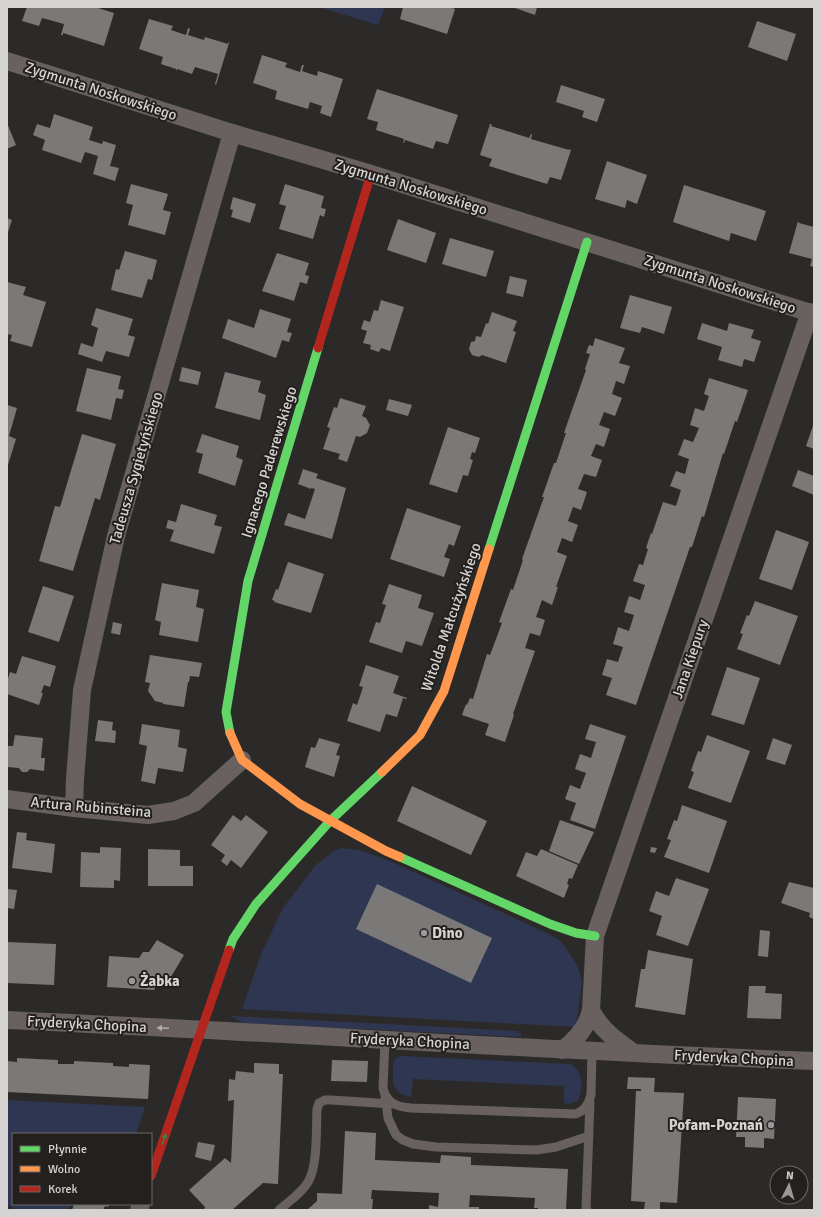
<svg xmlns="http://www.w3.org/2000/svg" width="821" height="1217" font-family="Signika,sans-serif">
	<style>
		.green { fill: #2f3652 }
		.building { fill: #7b7978 }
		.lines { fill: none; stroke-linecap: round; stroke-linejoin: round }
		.lane { stroke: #68615f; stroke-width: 9 }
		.street { stroke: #68615f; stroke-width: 18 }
		.fast { stroke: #63d668; stroke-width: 9 }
		.slow { stroke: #ff974d; stroke-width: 9 }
		.jam { stroke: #b3261e; stroke-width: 9 }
		.oneway { fill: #b0acaa }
		.oneway2 { fill: #437b43 }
		.poi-dot { fill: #9a9898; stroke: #23201e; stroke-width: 1.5 }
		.labels { text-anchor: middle; stroke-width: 4; stroke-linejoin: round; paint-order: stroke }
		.street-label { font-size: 15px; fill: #d6d4d3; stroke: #23201e }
		.poi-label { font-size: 15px; font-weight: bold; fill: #d6d4d3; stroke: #23201e; text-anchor: start }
	</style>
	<rect width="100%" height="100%" fill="#2c2a29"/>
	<!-- green -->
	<path class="green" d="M319,7H385L378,25Z
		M341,848L359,850L390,861L549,934L561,941L577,965L582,981L576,1027L242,1009L262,952L283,908L315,866L331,853Z
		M231,1016L518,1031L521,1034V1037L243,1023Z
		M400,1056L571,1064C583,1071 584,1090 578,1101L569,1104L564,1103V1086L413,1079L411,1097C395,1093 392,1087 393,1071C393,1067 393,1063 395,1059Z
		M7,1100L145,1107L136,1134H13V1204H70L68,1210H14V1208L7,1205Z"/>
	<!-- building -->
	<path class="building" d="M27,7H98V8L114,13L104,46L63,33V35H61L64,24L42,18L39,26L22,21Z
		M403,7H450L455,9L447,34L400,19Z
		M515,7H537L535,15L515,8Z
		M149,19L173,26L171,30L186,35L188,28L190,29L188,35L204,40L205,37L228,44V42L229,43L216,85L215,84L218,74L195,67L192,74L177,69V71L176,69L161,64L163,57L139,49Z
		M757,21L796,34L787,61L748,47Z
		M262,55L287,63L285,67L300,72L302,65H304L302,71L317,76L318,71L343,79L331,117L320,113L322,106L310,102L308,109L275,99L277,91L253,83Z
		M561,85L605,99L597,122L582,117L584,111L556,102Z
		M377,89L458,115L448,144L436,141L433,149L405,140L404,143H403L404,139L376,130L378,122L367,119Z
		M54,114L93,127L89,140L102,144L103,141L116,145L110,166L119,168L115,181L93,174L98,156L85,152L81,163L42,150L45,140L33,135L37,124L50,128Z
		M7,123L16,145L7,149Z
		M490,124H492L491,126L529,138L531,134H532L531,139L569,150V149L571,150L561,180L550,177L547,184L489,166L492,159L480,155Z
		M607,161L647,175L637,204L627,200L625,208L595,199Z
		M131,184L168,194L163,210L171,212L165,235L128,225L133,205L126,203Z
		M285,184L324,196L321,208L326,209L324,217L320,215L313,239L279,229L286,206L279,204Z
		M684,185L766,211L756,241L731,233L729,241L673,222Z
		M233,197L256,204L250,223L231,217L233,210L230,209Z
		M7,218L12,220L7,235Z
		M398,219L436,233L426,263L387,250Z
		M798,221L799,223L814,227V267L810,266L812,259L789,253Z
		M450,238L494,251L486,277L442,264Z
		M125,251L157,260L152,280L148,279L142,298L111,290L116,269L119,270Z
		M277,253L309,263L305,275L309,276L307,284L300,282L294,301L262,291Z
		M510,276L527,280L523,297L506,293Z
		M7,282L26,287L23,295L46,302L32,347L10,341L12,335L7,334Z
		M630,295L672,307L664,334L642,327L640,333L620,328Z
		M381,300L404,307L390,351L381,348L379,352L370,349L371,345L363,343L367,331L361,329L364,320L370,322L374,310L378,311Z
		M96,308L133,319L128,335L135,337L129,357L106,351L102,362L78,354L81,343L93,347L98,328L91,325Z
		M260,309L291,319L287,332L292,333L289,342L282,340L276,358L222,338L228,319L254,328Z
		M492,312L517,321L513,331L516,332L506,363L482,355L479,357L472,355L469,349L471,342L475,341L476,336L481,337L486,323L488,324Z
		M702,323L727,331L729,323L754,330L751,338L761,341L754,362L744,359L742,367L718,360L722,347L697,339Z
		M595,338L625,348L619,363L630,366L624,384L616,381L612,394L622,398L615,416L604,412L599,425L610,429L604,447L596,444L591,456L602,460L596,477L584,474L578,489L587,492L581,510L573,507L568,521L578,525L572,542L562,538L557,552L567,556L556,587H558L552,605L542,600L536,617L545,620L540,636L530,633L525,648L535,651L513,714L514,715L505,742L485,735L489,724L462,715L466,704L467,705L470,698L473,699L487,654L490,655L502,623L499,622L511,589L513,590L523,560L522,559L544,497H542L554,463H556L566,433H564L566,427L586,370L585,369L590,354L586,353L589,345L593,346Z
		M182,367L201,372L198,385L179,381Z
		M87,368L121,376L118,389L124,390L122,399L116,398L111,420L76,411Z
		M225,372L261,381L258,392L266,395L260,420L215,408Z
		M709,378L748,390L737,422L735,421L724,454L723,453L704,517L702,516L692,547H690L636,705L606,695L612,678L602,675L607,659L618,662L623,647L613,644L618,627L629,631L634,615L624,612L629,596L640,600L645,585L633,581L639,564L643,565L648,549L646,548L651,533L652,534L663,502L676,506L681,490L670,486L676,471L685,474L689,459L678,455L684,439L693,442L699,428L690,425L695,408L704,411L709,396L704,394Z
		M340,398L366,406L362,416L366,418L370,425L367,433L360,437L356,436L347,462L338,459L340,454L323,449L330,428L327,427L334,407L337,408Z
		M389,399L412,405L408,416L386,410Z
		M7,405L17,408L9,436L16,439L7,468Z
		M814,423V449L806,446Z
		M448,427L480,438L475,453L472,452L470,459L473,460L468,476L463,475L457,493L429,484Z
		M82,434L116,444L100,500L95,498L73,571L39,561L55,506L60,507Z
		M202,434L239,446L236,457L243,460L235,486L198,473L203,454L196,452Z
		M303,469L318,474L316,478L346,488L332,539L284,525L288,513L305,519L315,489L311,488V489L298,484Z
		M798,470L814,476V495L792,486Z
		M181,504L217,515L214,525L222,527L214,554L170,541L174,530L166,528L168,520L176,522Z
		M407,508L461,526L454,546L449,544L444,557L450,559L444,577L390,559Z
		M776,530L809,542L792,590L759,579Z
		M288,562L324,574L311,613L274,602L275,601L272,600L276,589L278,590Z
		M162,583L199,590L196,607L204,609L198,642L159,635L161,622L155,620Z
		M389,584L422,595L418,608L434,613L422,646L406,641L402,653L369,642L376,622L380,623L386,605L382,604Z
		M43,586L74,596L59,642L28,632Z
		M755,601L798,616L780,665L737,649L743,634L740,633L747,615L749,616Z
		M113,622L122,624L120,635L111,633Z
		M150,655L202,663L199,677L190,676L189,682H188L184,707L163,704V703L155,701L148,691L150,683L145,682Z
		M22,656L56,666L50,687L44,685L41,693H43L39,705L7,694V682L10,672L16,674Z
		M366,665L399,676L393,693L407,698L406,699L403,698L397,717L386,714L380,732L347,721L353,703L357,705L363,687L359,686Z
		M727,667L760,678L744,725L711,715Z
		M98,720L113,722L112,730L116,731L115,743L95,741Z
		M142,724L180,730L178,747L187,749L183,772L158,768L155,784L141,781L147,746L139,744Z
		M590,724L626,736L595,829L570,820L576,803L565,799L570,785L580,789L586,773L575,769L580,754L591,758L596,742L585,739Z
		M15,735L43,738L41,758H45L44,771L30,769L27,772H22L19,768L7,767L8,746H13Z
		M707,735L750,751L731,803L688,788L694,772L691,771L694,762L698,751L701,752Z
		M319,738L340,744L336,755L340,756L334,777L305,767L311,747L315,748Z
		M773,738L792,745L785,765L766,759Z
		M412,786L487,821L471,855L397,821Z
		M682,805L727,821L709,873L664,857L671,840L667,839L674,820L677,821Z
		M233,815L241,821L246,815L268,832L241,868L231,860L227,866L221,861L225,855L211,845Z
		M560,820L594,832L579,864L549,851Z
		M17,832L27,833L26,840L55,844L52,873L12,868Z
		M100,847L121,848L120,881L114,880V888L80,887L81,852L100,853Z
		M651,847L657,848L655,853L650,852Z
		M148,849L180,850V866H193V886H148Z
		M541,849L578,865L572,879L569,878L567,884L569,885L564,898L516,876L526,852L537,856Z
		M676,878L709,889L688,946L656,935L662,916L649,911L656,891L669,896Z
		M789,882L814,888V919L809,917L810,913L781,903Z
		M377,884L492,938L471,983L356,929Z
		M7,889L17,890L14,909L7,908Z
		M760,930L770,931L768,957L758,956Z
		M157,940L184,955L168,982L162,981L158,983L154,990L107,987L109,956L139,958L143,952H149Z
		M7,942L56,944L54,985L7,983Z
		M648,950L693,959L685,1015L635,1007L641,969H645Z
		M749,986H766L765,993L782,994L781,1019L747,1018Z
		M17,1058L58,1060V1064H74V1061L113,1063V1066L129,1067V1064L150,1065L148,1099L7,1092V1061L17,1062Z
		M332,1060L368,1061L367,1082L331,1081Z
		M254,1063L279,1064V1074H283L278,1184L263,1183L232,1210H204L205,1207L189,1190L225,1158L231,1163L234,1100L228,1101L229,1079L235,1080L236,1071L254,1073Z
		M628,1077L655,1078L654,1092L684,1093L677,1203L660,1202V1210H644L645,1202L631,1201L636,1091H641V1089H627Z
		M738,1097L776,1099L774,1139L764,1138V1148L745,1147V1137H736Z
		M345,1131L376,1133L375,1160L440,1163L441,1155L471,1157V1165L568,1169L566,1210H538V1208H534L535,1198L470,1195L469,1207H479V1210H429V1205L438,1207L439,1193L372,1190L371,1199H373L372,1210H307L317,1201V1193L342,1194Z
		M198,1142L215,1145L211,1161L195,1157Z
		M74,1204H109L108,1207L105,1206L103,1210H72Z"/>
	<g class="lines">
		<!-- lane -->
		<path class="lane" d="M385,1040L383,1088C386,1103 397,1107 411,1108L576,1114C585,1110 588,1105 591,1095L592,1051
			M385,1095L388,1118L396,1135L403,1140L413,1144L436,1147L537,1150L556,1147L589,1136
			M279,1210C288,1202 302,1193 308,1182C318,1166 316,1129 317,1109L319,1103L325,1100H331L392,1104
			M587,1210L586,1209L590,1101"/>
		<!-- street -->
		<path class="street" d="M7,61L232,133L371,174L814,314
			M7,799L74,808L148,815L174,811L194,803L242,760
			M74,808L75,779L82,690L116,536L232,133
			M591,1010C600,1029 617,1041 634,1053
			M7,1020C276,1032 545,1051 814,1061
			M562,1050C576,1040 587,1028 591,1010L595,936L810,312
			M139,1210L141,1204"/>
		<!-- fast -->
		<path class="fast" d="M489,549L587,242
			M230,733L226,712L248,581L318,348
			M400,857L550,924L576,933L595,936
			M229,950L233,939L256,904L330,821L382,772"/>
		<!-- slow -->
		<path class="slow" d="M230,733L242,760L300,804L386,851L400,857
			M382,772L420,735L444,691L489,549"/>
		<!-- jam -->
		<path class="jam" d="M318,348L371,174
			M151,1176L229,950"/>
	</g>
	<!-- one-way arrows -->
	<defs><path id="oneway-solid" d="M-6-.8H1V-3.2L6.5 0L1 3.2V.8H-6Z"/></defs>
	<use class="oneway" href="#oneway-solid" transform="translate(163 1028) rotate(-178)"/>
	<use class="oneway2" href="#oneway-solid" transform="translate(164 1139) rotate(-71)"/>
	<!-- markers -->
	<g class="poi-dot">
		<circle cx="424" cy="933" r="4"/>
		<circle cx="132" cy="981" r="4"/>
		<circle cx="771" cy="1125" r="4"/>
	</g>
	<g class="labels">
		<!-- street labels -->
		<g class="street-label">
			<text transform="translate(101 91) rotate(18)" y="5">Zygmunta Noskowskiego</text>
			<text transform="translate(411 187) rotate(17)" y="5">Zygmunta Noskowskiego</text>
			<text transform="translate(720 284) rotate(18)" y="5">Zygmunta Noskowskiego</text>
			<text transform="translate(269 462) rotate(-73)" y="5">Ignacego Paderewskiego</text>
			<text transform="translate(136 468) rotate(-74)" y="5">Tadeusza Sygietyńskiego</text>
			<text transform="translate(451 617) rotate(-71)" y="5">Witolda Małcużyńskiego</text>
			<text transform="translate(690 659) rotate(-71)" y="5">Jana Kiepury</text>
			<text transform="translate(91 807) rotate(5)" y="5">Artura Rubinsteina</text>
			<text transform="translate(87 1024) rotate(3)" y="5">Fryderyka Chopina</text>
			<text transform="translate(410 1041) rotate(3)" y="5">Fryderyka Chopina</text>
			<text transform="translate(734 1058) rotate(3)" y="5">Fryderyka Chopina</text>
		</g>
		<!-- poi labels -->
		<g class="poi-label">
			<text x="432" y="938">Dino</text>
			<text x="140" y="986">Żabka</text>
			<text x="763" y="1130" text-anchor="end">Pofam-Poznań</text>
		</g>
	</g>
	<!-- border -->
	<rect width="821" height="1217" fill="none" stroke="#d6d4d3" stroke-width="16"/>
	<!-- legend -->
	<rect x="12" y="1133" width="140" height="72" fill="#23201e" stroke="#6b6866"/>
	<rect x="20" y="1146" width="20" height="6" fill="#63d668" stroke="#6b6866"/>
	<text x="48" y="1153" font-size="12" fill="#d6d4d3">Płynnie</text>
	<rect x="20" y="1166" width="20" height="6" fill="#ff974d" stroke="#6b6866"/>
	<text x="48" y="1173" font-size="12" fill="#d6d4d3">Wolno</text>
	<rect x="20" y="1186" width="20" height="6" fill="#b3261e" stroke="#6b6866"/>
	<text x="48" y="1193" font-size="12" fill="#d6d4d3">Korek</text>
	<!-- north arrow -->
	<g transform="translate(789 1185) rotate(5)"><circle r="19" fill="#23201e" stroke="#6b6866"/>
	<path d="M0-3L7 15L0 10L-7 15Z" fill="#9a9898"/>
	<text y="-6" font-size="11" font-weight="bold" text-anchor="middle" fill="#d6d4d3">N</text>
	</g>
</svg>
